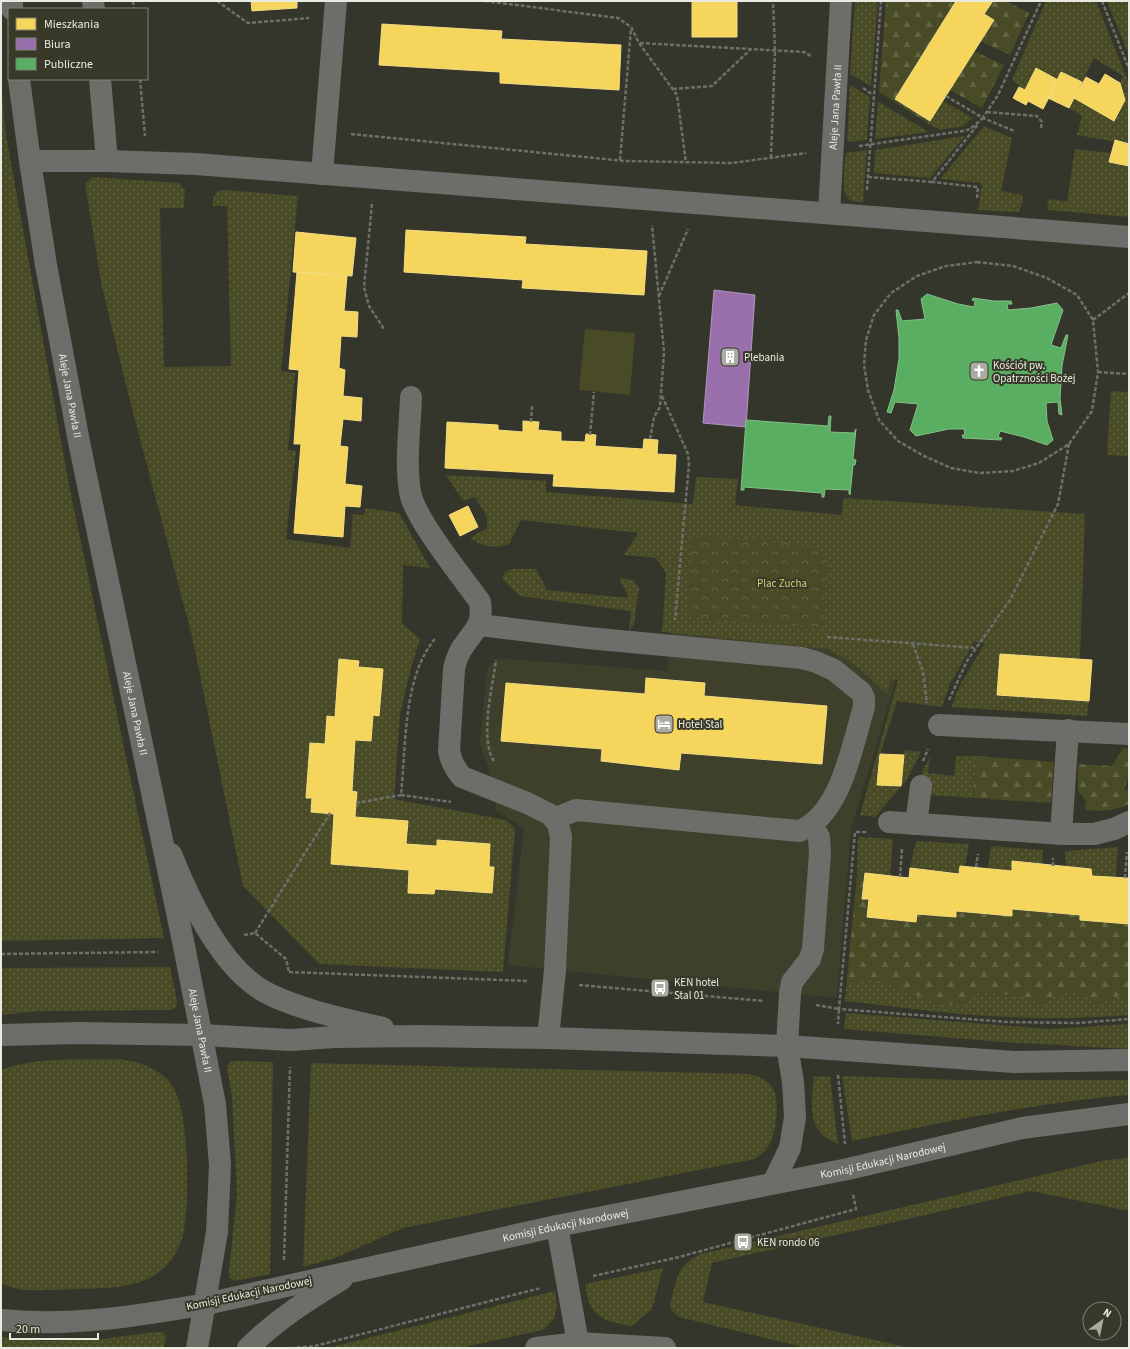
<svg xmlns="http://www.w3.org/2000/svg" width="1130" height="1349" font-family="'Source Sans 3',sans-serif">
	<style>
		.built { fill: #3e402b }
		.grass { fill: url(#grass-dots) }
		.forest { fill: url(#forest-firs) }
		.park { fill: url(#park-crowns) }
		.pitch { fill: #484b25 }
		.homes { fill: #f6d55c; stroke: #f2dc84 }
		.offices { fill: #9970ab; stroke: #b195bb }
		.public { fill: #5aae61; stroke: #85c087 }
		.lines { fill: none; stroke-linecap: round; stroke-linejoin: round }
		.path { stroke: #6e6f6a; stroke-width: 2.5; stroke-dasharray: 4 2; stroke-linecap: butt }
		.minor { stroke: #6d6d6a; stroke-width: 22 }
		.major { stroke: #6c6d68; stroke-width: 22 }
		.labels { text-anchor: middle; stroke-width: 4; stroke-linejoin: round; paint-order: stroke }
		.street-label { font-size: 11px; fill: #e9ebe1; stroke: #383929 }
		.poi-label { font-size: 11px; fill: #e9ebe1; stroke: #383929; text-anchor: start }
		.park-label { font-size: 11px; fill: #cdd472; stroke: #383929 }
	</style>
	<defs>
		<pattern id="grass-dots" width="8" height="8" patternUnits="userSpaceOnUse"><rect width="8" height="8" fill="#484b25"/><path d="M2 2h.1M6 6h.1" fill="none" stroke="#626544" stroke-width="1.8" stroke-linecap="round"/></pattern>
		<pattern id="forest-firs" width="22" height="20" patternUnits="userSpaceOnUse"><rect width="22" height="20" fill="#484b25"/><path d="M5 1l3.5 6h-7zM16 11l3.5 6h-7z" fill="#626544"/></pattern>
		<pattern id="park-crowns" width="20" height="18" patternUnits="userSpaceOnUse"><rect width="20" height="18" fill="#484b25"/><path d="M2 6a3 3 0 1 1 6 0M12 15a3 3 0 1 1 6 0" fill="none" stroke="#626544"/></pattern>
	</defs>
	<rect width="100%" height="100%" fill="#34362c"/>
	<!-- built -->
	<path class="built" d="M671,631L906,647L851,829L837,998L508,965L524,828L496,811V791L480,743L487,669L496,660L508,659L667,671Z"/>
	<!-- grass -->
	<path class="grass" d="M855,1H878L871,86L850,74Z
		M1046,1H1096L1129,84V144L1077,135L1082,116L1069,108L1074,98L1113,120L1125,100L1120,83L1123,76L1094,58L1082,82L1061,72L1058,80L1036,68L1025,90L1012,80Z
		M1107,1H1129V56Z
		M1,85L6,135L69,485L164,938L1,941Z
		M850,85L870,97L867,140L847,142Z
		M943,101L973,118L963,126L940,130L929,124Z
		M878,102L929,132L875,139Z
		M984,126L1012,138L1001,191L1022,195L1023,202L1018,212L978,210L982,183L940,179Z
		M965,136L930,178L874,173L875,150Z
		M1075,149L1112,153L1110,162L1129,166V217L1049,210L1047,205L1049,199L1067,202Z
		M867,150L863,202C858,202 851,202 848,198C840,190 845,163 846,153Z
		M92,177L179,183L185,190L184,208H160L164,367L231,366L227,206H213V198L218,191L224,190L298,196L281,371L295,373L288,450L296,451L286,539L350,548L353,514L364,515L366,508L399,513L430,568L403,565L402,623L420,639L411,668L400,714L394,799L506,820L515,829L503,972L319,964L243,886L192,636L128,393L102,287L85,184Z
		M1111,391L1129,392V456L1107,455Z
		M446,475L546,481V492L693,504L696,477L738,479L735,505L842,515L843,498L1085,514L1080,659L1000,654L997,695L1089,701L1087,716L951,707L960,685L985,643L974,642L950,684L942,707L897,701L880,754L877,785L901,786L904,750L921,752L906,781L875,817L860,815L898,680L891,679L887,694L857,666L828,649L662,632L666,573L656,558L624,555L638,533L521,520L509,544C493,549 483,547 470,538L487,528V517L475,497L463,501Z
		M511,569H536L547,590L629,598L619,578L633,580L639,588L634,624L629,631L631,611L520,596L502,579L504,573Z
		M930,756L928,773L954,776L956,756H976L973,798L928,795L919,779Z
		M858,837L893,839L890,876L857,874Z
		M916,841L969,844L965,866H960L959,874L910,868Z
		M991,846L1043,850L1042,864L1012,862V871L988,868Z
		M1118,847L1116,877L1092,876L1091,869L1066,867L1065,851Z
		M170,967L177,1001L176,1006L172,1010L41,1011L1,1015V968Z
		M848,968L850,982L878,979L934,1003L959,1005L981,992L1021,996L1043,1003L1053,996L1073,990L1099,1003L1120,996L1129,1003V1015C1089,1018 1050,1019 1010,1017C955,1015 900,1007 845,1001Z
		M846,1013L1050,1029L1129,1024V1049L1002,1042L844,1029Z
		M119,1059C137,1061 155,1067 168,1080C191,1102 189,1199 184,1231C182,1241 176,1255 169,1263C146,1289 110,1288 78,1289C63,1289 31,1292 18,1289C12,1288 6,1285 1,1283V1071C28,1056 87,1060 119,1059Z
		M231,1061L273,1062L270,1274L235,1281L230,1278L229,1271L237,1194L232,1097L227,1067Z
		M311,1063L749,1074C759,1076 771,1081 775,1093C779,1107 776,1137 767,1148C765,1152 759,1156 755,1159L403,1228L335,1258L303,1267Z
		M814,1076L830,1077L838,1144C805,1130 812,1107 814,1076Z
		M842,1076L964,1080H1129V1095C1035,1103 944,1122 852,1141Z
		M1129,1158V1211L1031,1191L712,1263L703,1302L911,1348H806L679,1317L671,1310L670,1305C677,1280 675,1266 701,1254L1106,1160Z
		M663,1268L652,1309L632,1326C602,1321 589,1317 585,1284Z
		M555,1291L557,1306L554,1319L543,1330L460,1348H328Z
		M156,1332H163L166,1336L164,1348H1V1337L42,1341L103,1339Z"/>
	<!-- forest -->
	<path class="forest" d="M886,1H956L895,99L930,121L929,124L879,92Z
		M993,1H1006L1029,13L1010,55L980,41L993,20L984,14Z
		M974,51L1004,65L982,108L950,90Z
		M1123,748L1129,749V777L1124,789L1129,791V804C1114,811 1102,812 1085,810L1086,801L1078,790V764L1112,766Z
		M976,756L1054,762L1051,803L973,798Z
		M865,873L862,898L869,899L867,917L917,914L956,917V911L1012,916V909L1080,915V920L1129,924V1003L1120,996L1099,1003L1073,990L1053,996L1043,1003L1021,996L981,992L959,1005L934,1003L878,979L850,983L848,968L857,874Z"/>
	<!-- park -->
	<path class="park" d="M693,536L803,544L819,550L827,562L824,628L686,617Z"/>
	<!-- pitch -->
	<path class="pitch" d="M585,329L635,333L630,395L579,390Z"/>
	<!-- homes -->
	<path class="homes" d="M251,1H297V8L252,11Z
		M692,1H737V37H692Z
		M956,1H993L984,14L994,20L930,121L895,99Z
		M382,24L502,31L501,39L621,45L619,90L500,83V72L379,65Z
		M1036,68L1058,80L1043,109L1028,101L1026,105L1013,98L1019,87L1025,90Z
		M1061,72L1082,82L1069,108L1048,98Z
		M1105,74L1120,83L1125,100L1114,121L1074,98L1086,77L1099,84Z
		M1115,140L1129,144V166L1109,162Z
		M406,230L526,237L525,244L647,251L644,295L522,288L523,280L404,272Z
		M296,232L356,238L352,276L293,272Z
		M297,272L347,276L344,311L358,312L357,337L341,336L339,368L345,370L343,396L362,398L361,421L343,419L340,446L348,447L345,484L362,486L360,507L345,506L343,537L294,533L301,444H294L299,370L289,369Z
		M523,421L539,422L538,430L561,432V441L585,442L586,434L596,435L595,446L643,449L644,439L658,440L657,454L676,455L674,492L553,486L554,474L445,468L447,422L498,425V430L523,432Z
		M468,506L478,527L460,536L449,515Z
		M1000,654L1092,660L1089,701L997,695Z
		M339,659L359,661L358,667L383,669L379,716L373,715L371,741L355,740L352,791L357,792L355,817L408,821L406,844L437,846V840L490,844L489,867H494L492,893L435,889L434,894L408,893L409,870L331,864L334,814L311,812L312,798H306L310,743L325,744L327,716L335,717Z
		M646,678L705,683L704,696L827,706L822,764L681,753L679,770L601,761L602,749L501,741L506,683L645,694Z
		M880,754L904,755L901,786L877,785Z
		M1012,861L1091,869L1092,876L1129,878V924L1080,920V915L1012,909V916L956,911V917L917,914L916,922L867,917L869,899H862L865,873L909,878L910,868L959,874L960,866L1012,871Z"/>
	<!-- offices -->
	<path class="offices" d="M714,290L755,295L746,427L703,423Z"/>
	<!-- public -->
	<path class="public" d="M927,294L958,304L974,307L975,301L972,300L973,298L994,301H1011L1012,304H1007L1008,310L1031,308L1057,303L1063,310L1051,345L1061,348L1066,335H1068L1062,366L1060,398L1062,415L1059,414L1058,402L1046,403L1047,421L1053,440L1047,445L1024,437L1000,431L998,437L1002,438L1001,440L963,438L962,435H965L964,429H949L916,436L910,430L918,404L895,402L891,413L887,412L894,390L899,359V338L896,310H898L902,321L925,319L921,299Z
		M829,416H831L830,432L854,433L856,429L853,459L856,460L855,465H853L850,495L849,494V490L825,489L824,497H822V493L744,487V490H741L746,420L828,426Z"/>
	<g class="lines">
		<!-- path -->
		<path class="path" d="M133,1L134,9
			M217,1L248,23L309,18
			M485,1L618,18L631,27L639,43L677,95L686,163
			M1102,1L1129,69
			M640,43L804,52L811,56
			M140,79L145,136
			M863,88L873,95
			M673,89L712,86L751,49
			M946,96L983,118L1014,131
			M987,112L1037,116L1042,122L1041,128
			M982,119L998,95L1041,1
			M351,134L625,161L732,163L806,153
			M859,146L963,131L970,129L983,118
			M771,158L775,50L773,1
			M620,160L631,28
			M868,177L932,182
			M867,190L881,1
			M977,198L978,187L932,182L979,123
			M372,204L364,287L369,306L384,329
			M977,262L1013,266L1047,278L1077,295L1093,320L1098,372L1092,411L1069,444L1039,463L1013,471L980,473L951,468L924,456L898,441L879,420L868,390L864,365L866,340L874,315L891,293L917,276L946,266Z
			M659,296L688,229
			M1093,320L1129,293
			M1098,372L1129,374
			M662,396L688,454L689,464L675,620
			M531,422L532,406
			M590,435L594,392
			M650,439L654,417L660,407L664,352L652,225
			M827,637L976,648
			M435,639C403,676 406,747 401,795L451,802
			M913,644L923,672L927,703
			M949,700L967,661L1010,600L1058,504L1069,444
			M494,761C479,739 493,685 496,660
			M923,761L928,749
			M356,803L401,795
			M866,832H855L839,1009L1007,1022L1079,1023L1129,1019
			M1053,866V858
			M976,867L978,854
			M900,877L902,849
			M1125,878L1127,852
			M255,933L330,813
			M244,935L255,933L286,959L289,972
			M1,954L158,952
			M289,972L528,981
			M579,985L764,1001
			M816,1005L839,1009L838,1024
			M838,1075L845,1144
			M284,1260L290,1067
			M593,1276L675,1258L856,1209L853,1194
			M291,1348L315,1346L541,1288"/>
		<!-- minor -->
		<g class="minor">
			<path d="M93,1L94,9"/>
			<path d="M100,79L107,161"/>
			<path d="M30,161H107L196,164L1129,237"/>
			<path d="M322,174L336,1"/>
			<path id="s1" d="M829,213L841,1"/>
			<path d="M411,397C410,428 405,461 410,492C414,518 463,578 480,602C483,624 477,627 465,644C459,651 456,660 454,669L449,751C451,762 455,769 462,777L527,803L551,815L558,824L561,837L555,970L548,1038"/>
			<path d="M479,625L588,638L802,658L816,662L834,670L861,692L864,698V707C852,746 841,815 799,831L587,811L576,810L554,819"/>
			<path d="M939,725L1129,734"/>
			<path d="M889,822L1063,834H1094L1114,829L1129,822"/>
			<path d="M916,824L921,786"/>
			<path d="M1061,834L1068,730"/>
			<path d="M171,854C189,899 223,972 269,994C304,1011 345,1019 383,1028"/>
			<path d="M202,1035L291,1040L335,1037L419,1036L548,1038L787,1046L1014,1062L1129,1060"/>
			<path d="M773,1183L790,1148L795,1117L793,1082L787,1046L790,993L792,982L810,959L813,949L820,853L819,837L812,825"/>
			<path d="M557,1226L578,1343"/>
			<path id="s2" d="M206,1304L557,1226L848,1169L1022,1128L1129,1114"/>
			<path d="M248,1348C276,1320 309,1299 342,1279"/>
			<path d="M536,1348L578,1343L665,1348"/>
		</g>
		<!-- major -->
		<g class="major">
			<path d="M12,1V9"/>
			<path id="s3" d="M19,79L30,161L46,265L80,447L184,946L215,1104L220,1165L217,1232L197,1348"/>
			<path d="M1,1035L79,1033L202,1035"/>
			<path d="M1,1320C70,1327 138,1316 206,1304"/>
		</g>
	</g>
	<!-- icons -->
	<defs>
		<symbol id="building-square" viewBox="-11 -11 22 22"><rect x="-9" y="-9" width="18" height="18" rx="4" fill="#aaaca2" stroke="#383929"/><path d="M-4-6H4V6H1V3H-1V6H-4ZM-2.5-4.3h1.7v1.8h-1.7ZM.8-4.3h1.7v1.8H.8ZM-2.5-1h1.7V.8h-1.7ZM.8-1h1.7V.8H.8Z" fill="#fff"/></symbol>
		<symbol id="church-square" viewBox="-11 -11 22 22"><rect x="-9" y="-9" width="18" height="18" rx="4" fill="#aaaca2" stroke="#383929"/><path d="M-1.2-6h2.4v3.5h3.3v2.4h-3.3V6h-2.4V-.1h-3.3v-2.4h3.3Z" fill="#fff"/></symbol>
		<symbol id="hotel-square" viewBox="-11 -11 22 22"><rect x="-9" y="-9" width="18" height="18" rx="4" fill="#aaaca2" stroke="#383929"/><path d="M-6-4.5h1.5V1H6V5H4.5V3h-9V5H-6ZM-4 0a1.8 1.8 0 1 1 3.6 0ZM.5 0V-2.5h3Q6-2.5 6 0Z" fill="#fff"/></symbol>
		<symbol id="bus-square" viewBox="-11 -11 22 22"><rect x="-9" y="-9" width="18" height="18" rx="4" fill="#aaaca2" stroke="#383929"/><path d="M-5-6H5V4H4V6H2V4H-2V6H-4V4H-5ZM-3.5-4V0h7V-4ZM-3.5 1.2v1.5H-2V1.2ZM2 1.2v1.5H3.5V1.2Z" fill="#fff"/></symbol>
	</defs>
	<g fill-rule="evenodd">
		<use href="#building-square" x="719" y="346" width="22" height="22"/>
		<use href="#church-square" x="968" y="360" width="22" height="22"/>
		<use href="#hotel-square" x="653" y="713" width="22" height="22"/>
		<use href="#bus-square" x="649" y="977" width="22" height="22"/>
		<use href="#bus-square" x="732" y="1231" width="22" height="22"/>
	</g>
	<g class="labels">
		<!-- street labels -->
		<g class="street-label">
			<text dy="4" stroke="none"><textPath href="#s1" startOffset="106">Aleje Jana Pawła II</textPath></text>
			<text dy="4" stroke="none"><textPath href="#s3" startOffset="321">Aleje Jana Pawła II</textPath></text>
			<text dy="4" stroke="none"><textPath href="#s3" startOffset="645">Aleje Jana Pawła II</textPath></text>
			<text dy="4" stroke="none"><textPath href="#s3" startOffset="969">Aleje Jana Pawła II</textPath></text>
			<text dy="4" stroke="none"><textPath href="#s2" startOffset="692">Komisji Edukacji Narodowej</textPath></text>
			<text dy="4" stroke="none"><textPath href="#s2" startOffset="368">Komisji Edukacji Narodowej</textPath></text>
			<text transform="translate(249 1293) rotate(-12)" y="4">Komisji Edukacji Narodowej</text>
		</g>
		<!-- poi labels -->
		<g class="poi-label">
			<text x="744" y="361">Plebania</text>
			<text x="993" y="369">Kościół pw.<tspan x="993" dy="13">Opatrzności Bożej</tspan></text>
			<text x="678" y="728">Hotel Stal</text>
			<text x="674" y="986">KEN hotel<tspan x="674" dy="13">Stal 01</tspan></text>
			<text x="757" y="1246">KEN rondo 06</text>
		</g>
		<!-- park labels -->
		<g class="park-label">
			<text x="782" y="587">Plac Zucha</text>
		</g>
	</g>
	<!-- border -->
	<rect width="1130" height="1349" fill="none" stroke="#e9ebe1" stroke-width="4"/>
	<!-- legend -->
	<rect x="8" y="8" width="140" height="72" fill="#383929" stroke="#7f8073"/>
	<rect x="16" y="18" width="20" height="12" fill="#f6d55c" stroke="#7f8073"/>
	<text x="44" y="28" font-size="12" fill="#e9ebe1">Mieszkania</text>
	<rect x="16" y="38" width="20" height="12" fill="#9970ab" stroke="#7f8073"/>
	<text x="44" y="48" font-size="12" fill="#e9ebe1">Biura</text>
	<rect x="16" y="58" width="20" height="12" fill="#5aae61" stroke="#7f8073"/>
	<text x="44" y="68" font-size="12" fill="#e9ebe1">Publiczne</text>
	<!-- north arrow -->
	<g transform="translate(1102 1321) rotate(33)"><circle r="19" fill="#383929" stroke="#7f8073"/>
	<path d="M0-3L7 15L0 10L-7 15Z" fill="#aaaca2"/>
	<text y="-6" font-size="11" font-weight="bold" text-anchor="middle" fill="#e9ebe1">N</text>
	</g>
	<!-- scale -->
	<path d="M10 1333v6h88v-6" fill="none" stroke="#e9ebe1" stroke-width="2"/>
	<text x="16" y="1333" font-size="12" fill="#e9ebe1" stroke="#383929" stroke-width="3" paint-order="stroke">20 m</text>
</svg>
